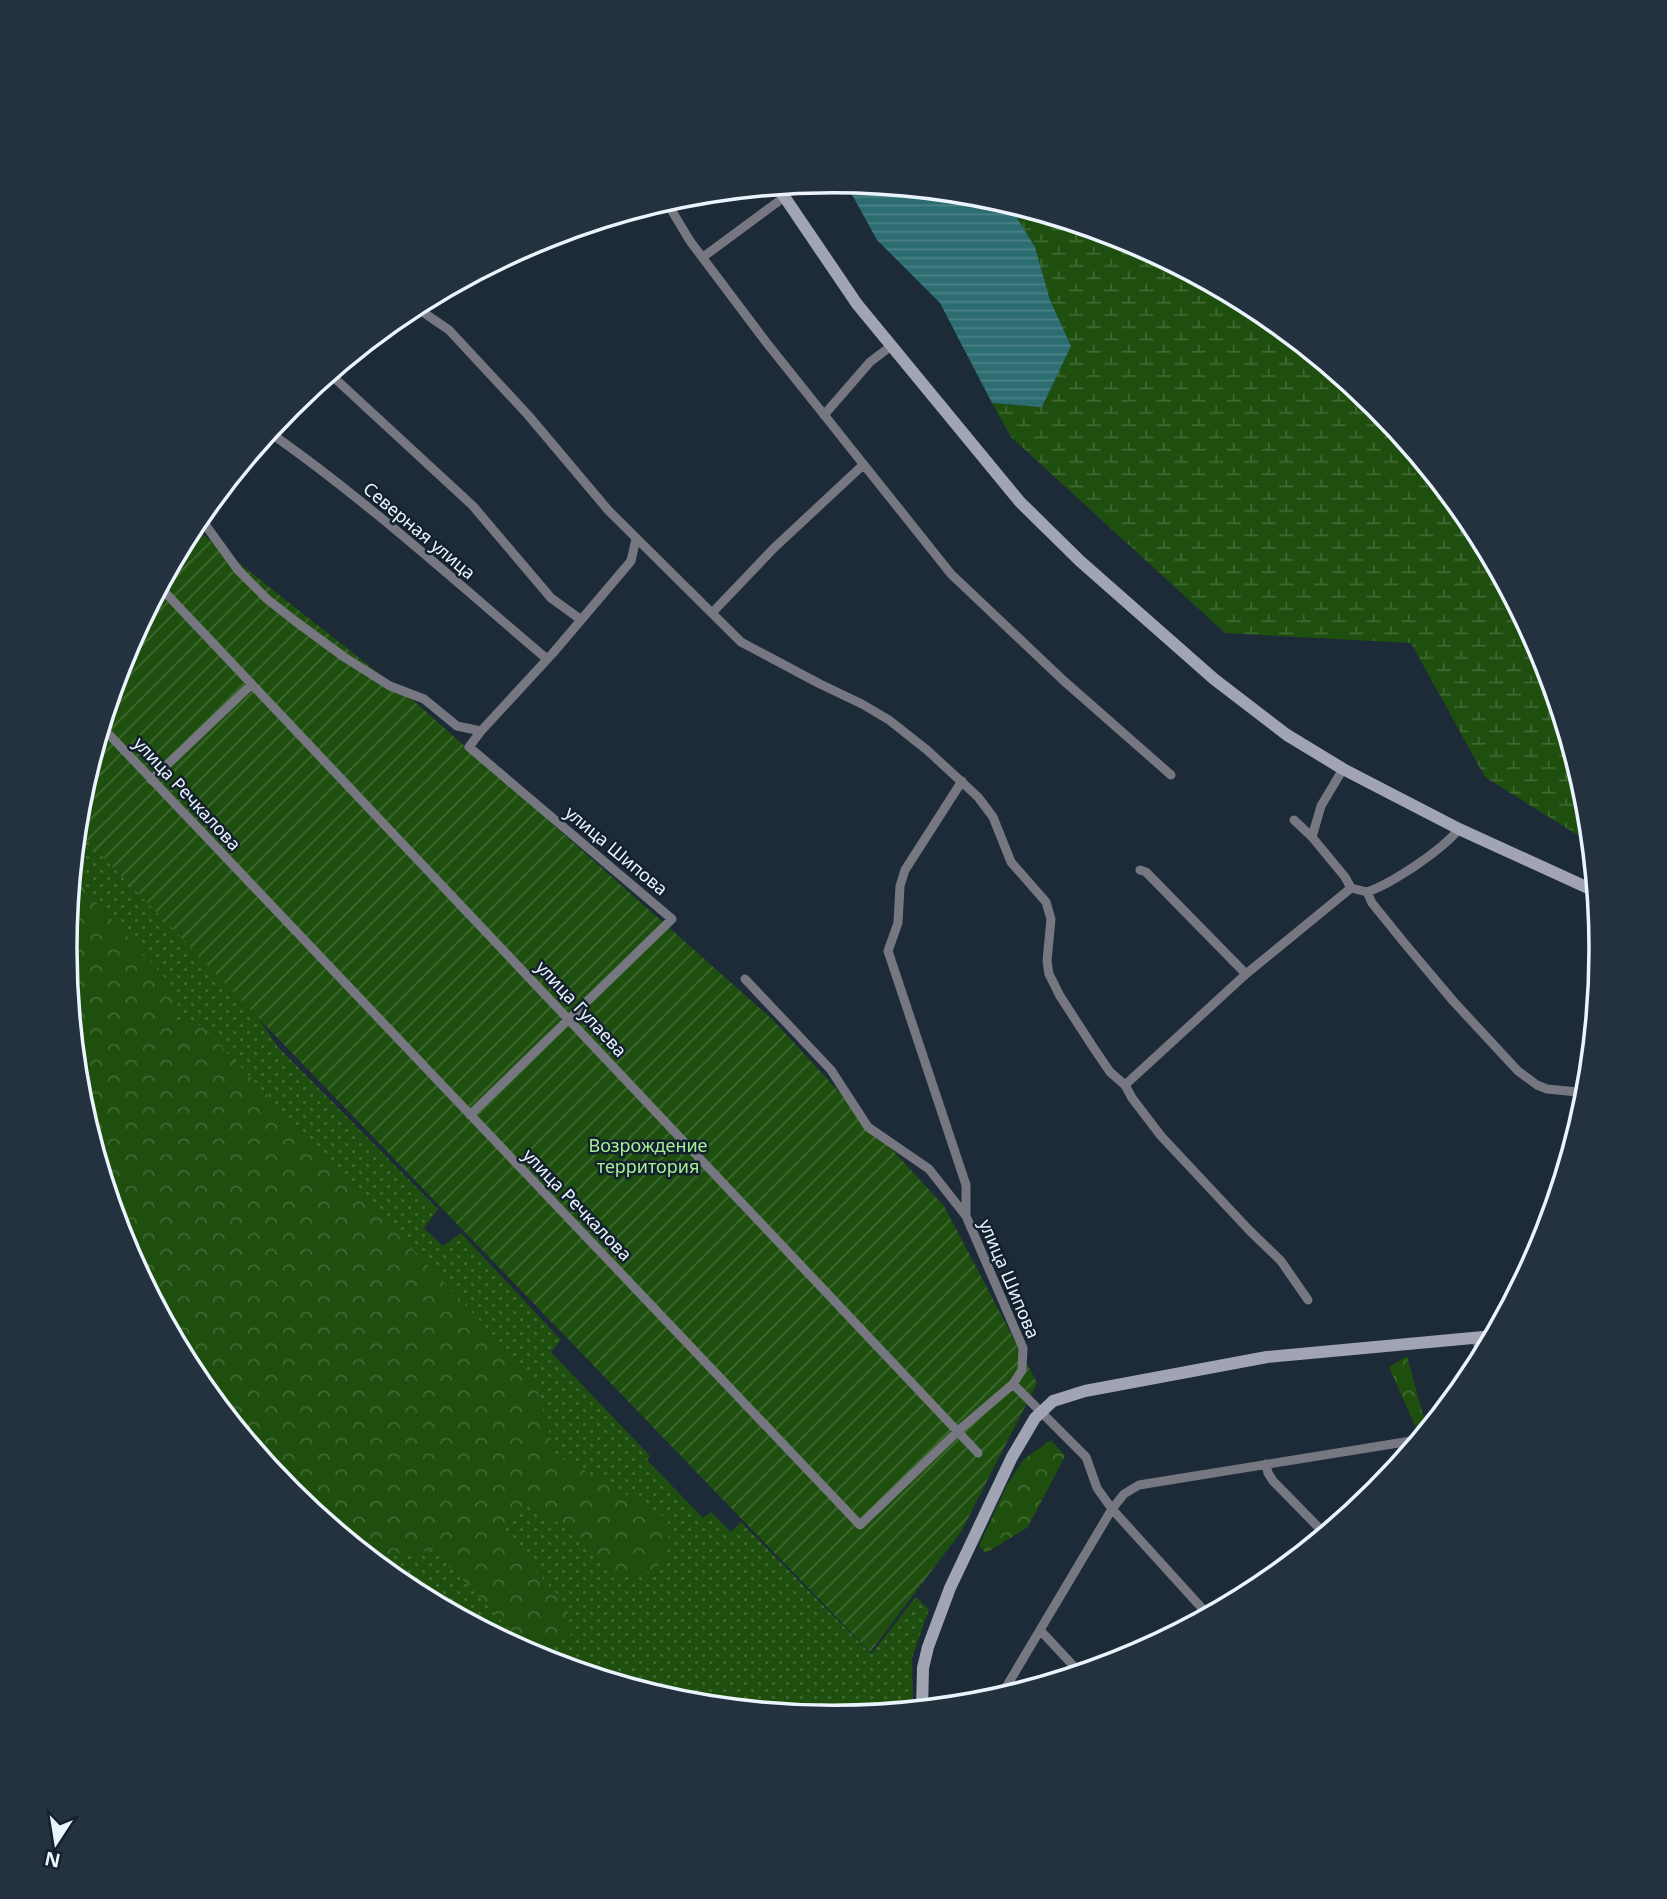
<svg xmlns="http://www.w3.org/2000/svg" width="1667" height="1899" font-family="'Noto Sans',sans-serif">
	<style>
		.grass { fill: url(#grass-dots) }
		.forest { fill: url(#forest-crowns) }
		.wetland { fill: url(#wetland-marsh) }
		.garden { fill: url(#garden-furrows) }
		.water { fill: url(#water-rules) }
		.lines { fill: none; stroke-linecap: round; stroke-linejoin: round }
		.street { stroke: #767781; stroke-width: 9 }
		.secondary { stroke: #a1a4b2; stroke-width: 12 }
		.labels { text-anchor: middle; stroke-width: 5; stroke-linejoin: round; paint-order: stroke }
		.street-label { font-size: 18px; fill: #ebf4fd; stroke: #13212e }
		.park-label { font-size: 18px; fill: #a8ef94; stroke: #13212e }
		.rim { fill: none; stroke: #ebf4fd; stroke-width: 3.5 }
	</style>
	<defs>
		<pattern id="grass-dots" width="8" height="8" patternUnits="userSpaceOnUse" patternTransform="scale(1.75)"><rect width="8" height="8" fill="#1f4f0e"/><path d="M2 2h.1M6 6h.1" fill="none" stroke="#406932" stroke-width="1.8" stroke-linecap="round"/></pattern>
		<pattern id="forest-crowns" width="20" height="18" patternUnits="userSpaceOnUse" patternTransform="scale(1.75)"><rect width="20" height="18" fill="#1f4f0e"/><path d="M2 6a3 3 0 1 1 6 0M12 15a3 3 0 1 1 6 0" fill="none" stroke="#406932"/></pattern>
		<pattern id="wetland-marsh" width="20" height="14" patternUnits="userSpaceOnUse" patternTransform="scale(1.75)"><rect width="20" height="14" fill="#1f4f0e"/><path d="M1 5h8M5 5V1M11 12h8M15 12V8" fill="none" stroke="#406932"/></pattern>
		<pattern id="garden-furrows" width="10" height="10" patternUnits="userSpaceOnUse" patternTransform="scale(1.75)"><rect width="10" height="10" fill="#1f4f0e"/><path d="M-1 1l2-2M0 10L10 0M9 11l2-2" fill="none" stroke="#406932"/></pattern>
		<pattern id="water-rules" width="6" height="5" patternUnits="userSpaceOnUse" patternTransform="scale(1.75)"><rect width="6" height="5" fill="#2b6d70"/><path d="M0 2.5h6" fill="none" stroke="#4a8285"/></pattern>
	</defs>
	<rect width="100%" height="100%" fill="#1d2b38"/>
	<!-- grass -->
	<path class="grass" d="M98,830L215,953L277,1046L438,1209L424,1228L443,1246L461,1233L561,1340L551,1352L650,1456L647,1460L703,1518L711,1512L731,1532L741,1522L871,1654L916,1597L929,1609L912,1658L913,1710L833,1718L683,1703L539,1660L406,1588L290,1493L194,1376L123,1243L79,1099L65,950L76,834L84,841Z"/>
	<!-- forest -->
	<path class="forest" d="M72,876L179,993L176,1022L201,1025L534,1378L555,1453L668,1519L669,1547L655,1571L612,1578L585,1540L527,1502L500,1532L567,1605L571,1635L535,1657L435,1550L366,1556L290,1493L194,1376L123,1243L79,1099L65,950Z
		M1407,1356L1423,1415L1430,1429L1421,1439L1389,1367Z
		M1051,1440L1065,1456L1028,1527L986,1553L979,1546L1007,1485L1024,1459Z"/>
	<!-- wetland -->
	<path class="wetland" d="M1008,203L1128,239L1261,311L1377,406L1473,523L1544,656L1588,800L1592,844L1485,777L1411,643L1225,633L1011,437L992,403L1042,407L1071,346L1050,300L1035,247Z"/>
	<!-- garden -->
	<path class="garden" d="M192,526L415,702L773,1020L944,1206L1037,1383L961,1532L870,1652L77,830L80,799L123,655Z"/>
	<!-- water -->
	<path class="water" d="M845,182L984,196L1008,203L1035,247L1050,300L1071,346L1042,407L992,403L940,303L877,240Z"/>
	<g class="lines">
		<!-- street -->
		<path class="street" d="M666,201L690,241L766,342L951,574L1064,681L1171,775
			M703,257L783,198
			M414,306L449,330L528,415L608,510L741,642L820,684L862,704L889,720L927,750L978,797L993,817L1011,862L1046,902L1051,919L1047,961L1049,974L1060,996L1093,1047L1110,1072L1125,1085L1132,1098L1161,1136L1250,1231L1281,1261L1308,1300
			M396,319L408,309
			M329,373L473,506L551,598L580,619
			M824,415L870,362L891,346
			M269,432C366,500 456,582 547,659
			M199,516L238,570L267,599L295,621L344,657L390,686L424,699L457,726L481,731
			M160,587L978,1453
			M712,613L774,548L863,465
			M102,727L860,1525L958,1431L1013,1384L1086,1457L1097,1488L1112,1509L1209,1616
			M151,780L252,684
			M962,781L905,870L900,886L898,923L888,951L966,1185V1216
			M1294,820L1312,837L1345,877L1351,888L1367,892L1372,903L1406,945L1454,1002L1518,1071L1537,1085L1547,1089L1588,1093
			M1312,837L1321,806L1343,769
			M1140,870L1146,872L1246,974
			M1367,892C1393,883 1442,850 1459,829
			M745,979L831,1070L868,1127L929,1169L966,1216L1023,1348L1022,1370L1013,1384
			M1125,1085L1246,974L1351,888
			M470,1115L672,919L469,747L481,731L553,653L631,561L636,539
			M1476,1338L1482,1360
			M1266,1464L1268,1473L1273,1481L1326,1535
			M1081,1674L1040,1630L1112,1509L1124,1494L1139,1485L1411,1441
			M999,1699L1040,1630"/>
		<!-- secondary -->
		<path class="secondary" d="M777,186L857,304L1020,502L1080,561L1214,679L1287,735L1343,769L1459,829L1597,892
			M922,1710L923,1668L928,1647L950,1588L1012,1457L1035,1418L1053,1401L1085,1391L1267,1357L1494,1336"/>
	</g>
	<g class="labels">
		<!-- street labels -->
		<g class="street-label">
			<text transform="translate(419 531) rotate(40)" y="6">Северная улица</text>
			<text transform="translate(187 794) rotate(47)" y="6">улица Речкалова</text>
			<text transform="translate(616 851) rotate(40)" y="6">улица Шипова</text>
			<text transform="translate(581 1009) rotate(47)" y="6">улица Гулаева</text>
			<text transform="translate(577 1205) rotate(46)" y="6">улица Речкалова</text>
			<text transform="translate(1009 1279) rotate(67)" y="6">улица Шипова</text>
		</g>
		<!-- park labels -->
		<g class="park-label">
			<text x="648" y="1152">Возрождение<tspan x="648" dy="21">территория</tspan></text>
		</g>
	</g>
	<!-- crop -->
	<path d="M0 0H1667V1899H0ZM77 949a756 756 0 1 1 1512 0a756 756 0 1 1-1512 0Z" fill="#24323f" fill-rule="evenodd"/>
	<path class="rim" d="M77 949a756 756 0 1 1 1512 0a756 756 0 1 1-1512 0Z"/>
	<!-- north arrow -->
	<g transform="translate(56 1843) rotate(192)" stroke="#13212e" stroke-width="5" paint-order="stroke">
	<path d="M0-5L12 26L0 18L-12 26Z" fill="#ebf4fd"/>
	<text y="-10" font-size="19" font-weight="bold" text-anchor="middle" fill="#ebf4fd">N</text>
	</g>
</svg>
